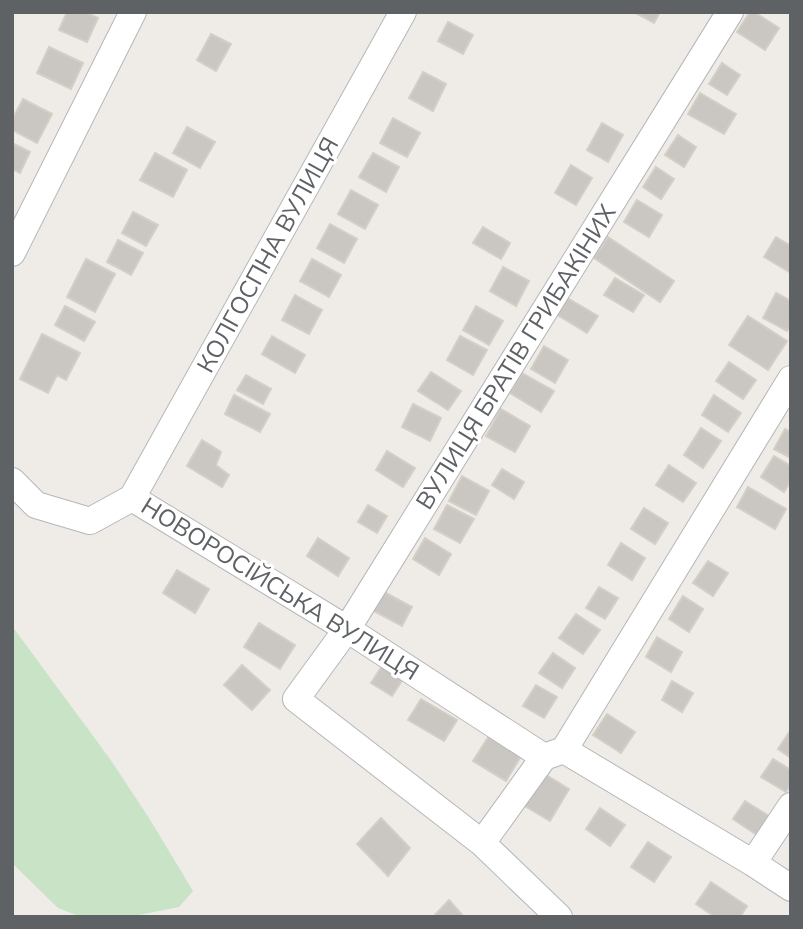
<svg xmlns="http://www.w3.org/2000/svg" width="803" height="929" font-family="Mulish,sans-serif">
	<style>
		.green { fill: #c8e3c6 }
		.building { fill: #cac7c3; stroke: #d3cec6; stroke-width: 2 }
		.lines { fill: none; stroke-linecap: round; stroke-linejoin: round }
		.minor-casing { stroke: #b4b7ba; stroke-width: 28 }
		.minor { stroke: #fff; stroke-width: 26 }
		.labels { text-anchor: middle; stroke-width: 6; stroke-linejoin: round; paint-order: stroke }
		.street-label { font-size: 24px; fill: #5e6265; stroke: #fff }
	</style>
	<rect width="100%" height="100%" fill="#efece7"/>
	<!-- green -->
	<path class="green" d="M12,626L110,759L149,818L193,891L179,907L129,917L79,916L58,908L12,863Z"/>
	<!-- building -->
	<path class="building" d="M67,12H85L98,18L87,42L59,30Z
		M634,12H660L654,23Z
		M750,12H754L779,28L765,50L737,32Z
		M448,22L473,35L463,54L438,41Z
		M211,34L231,44L216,71L197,60Z
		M49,47L83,63L71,89L37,73Z
		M722,63L740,75L727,95L709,84Z
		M423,72L446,84L433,111L409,98Z
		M700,93L736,114L724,134L688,114Z
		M23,99L52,114L37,143L12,130V120Z
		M393,118L420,133L407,157L380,143Z
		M602,123L623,135L608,162L587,150Z
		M187,127L215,142L200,168L173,153Z
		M678,135L696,147L684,167L665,155Z
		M12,143L30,152L20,173L12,169Z
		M155,153L187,170L173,197L140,180Z
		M373,153L399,167L386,192L359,177Z
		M571,165L592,178L576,205L555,193Z
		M656,167L674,179L661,199L643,187Z
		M351,190L378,205L365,229L338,214Z
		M637,200L662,215L649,237L624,222Z
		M133,212L158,225L146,246L122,233Z
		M330,224L357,239L344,263L317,248Z
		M483,227L510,243L501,259L473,243Z
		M608,237L674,281L660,302L594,258Z
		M776,237L791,246V273L764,257Z
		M118,240L143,253L131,275L107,262Z
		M86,259L115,274L95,312L67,297Z
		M312,259L341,275L329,297L300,281Z
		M503,267L529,281L516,306L490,291Z
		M615,278L644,295L633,312L604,295Z
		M776,293L791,301V324L787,331L763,318Z
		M295,295L322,310L309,334L282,320Z
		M564,296L598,316L587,333L554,313Z
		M65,306L95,322L84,341L55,325Z
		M476,306L503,321L489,345L463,330Z
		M748,316L787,341L768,370L729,345Z
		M42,334L80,353L66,380L57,375L48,393L20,379Z
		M272,336L305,355L295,373L262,354Z
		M460,336L487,350L473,375L447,360Z
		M544,346L568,360L555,383L531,369Z
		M729,362L756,380L743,399L716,381Z
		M431,372L461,391L448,410L418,391Z
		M522,373L554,391L541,412L510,393Z
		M246,375L271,389L263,404L237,390Z
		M234,395L270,414L260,432L225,414Z
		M714,395L741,413L728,432L702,415Z
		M413,404L441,418L430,441L402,427Z
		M501,409L530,426L515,452L486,436Z
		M701,428L721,441L703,468L684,455Z
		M785,429L791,432V458L774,449Z
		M202,440L221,452L216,465L229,475L222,487L187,466Z
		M387,451L415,468L403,487L376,470Z
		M774,456L791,466V480L784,492L761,477Z
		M669,465L696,483L683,502L656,485Z
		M502,469L524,482L514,499L492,485Z
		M462,476L489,491L476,515L449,501Z
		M748,487L786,509L775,529L737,507Z
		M368,505L387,516L377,533L358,522Z
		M447,505L474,519L460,543L434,529Z
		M644,508L668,523L655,544L631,529Z
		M318,538L349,558L338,576L307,556Z
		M425,538L451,554L439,575L413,559Z
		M621,543L645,558L632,580L608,565Z
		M708,561L728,573L713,596L693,583Z
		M177,570L209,589L195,613L163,593Z
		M599,587L618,598L605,619L586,608Z
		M384,592L412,607L402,626L374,611Z
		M683,596L703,609L689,632L669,619Z
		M576,614L600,630L583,654L559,638Z
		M259,623L295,645L280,669L244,647Z
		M657,637L682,652L671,672L646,657Z
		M553,653L575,668L562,688L539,673Z
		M242,665L270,690L252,710L224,685Z
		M382,666L403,679L392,696L371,683Z
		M672,681L693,693L682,712L662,700Z
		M536,685L557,697L544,718L523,706Z
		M421,699L457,720L444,741L408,720Z
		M607,714L635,732L621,753L593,735Z
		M790,731L791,732V758L778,749Z
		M489,736L521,756L506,781L473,761Z
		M773,759L791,770V784L786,792L761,777Z
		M543,773L569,789L550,821L523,805Z
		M745,801L769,816L757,835L733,819Z
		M600,808L625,825L610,846L586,829Z
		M381,818L410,848L388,876L357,844Z
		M648,842L671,857L654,882L631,867Z
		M711,882L747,906L740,917H715L696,904Z
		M449,900L464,917H433Z"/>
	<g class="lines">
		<defs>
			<path id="minor" d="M12,253L133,12
				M12,481L36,505L90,521L132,498L347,629L544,757
				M132,498L403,12
				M564,750L753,863L791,888
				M482,843L544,757L564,750L791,379
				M753,863L791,806
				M559,917L482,843L296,699L347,629L730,12"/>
		</defs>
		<!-- minor casing -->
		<use href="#minor" class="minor-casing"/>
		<!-- minor -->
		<use href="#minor" class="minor"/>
	</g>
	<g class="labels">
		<!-- street labels -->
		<g class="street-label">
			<text transform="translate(268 255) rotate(-61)" y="8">КОЛГОСПНА ВУЛИЦЯ</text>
			<text transform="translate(516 357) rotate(-58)" y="8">ВУЛИЦЯ БРАТІВ ГРИБАКІНИХ</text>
			<text transform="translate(280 589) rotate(32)" y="8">НОВОРОСІЙСЬКА ВУЛИЦЯ</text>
		</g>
	</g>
	<!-- border -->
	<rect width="803" height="929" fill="none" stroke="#5e6265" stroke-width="28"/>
</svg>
